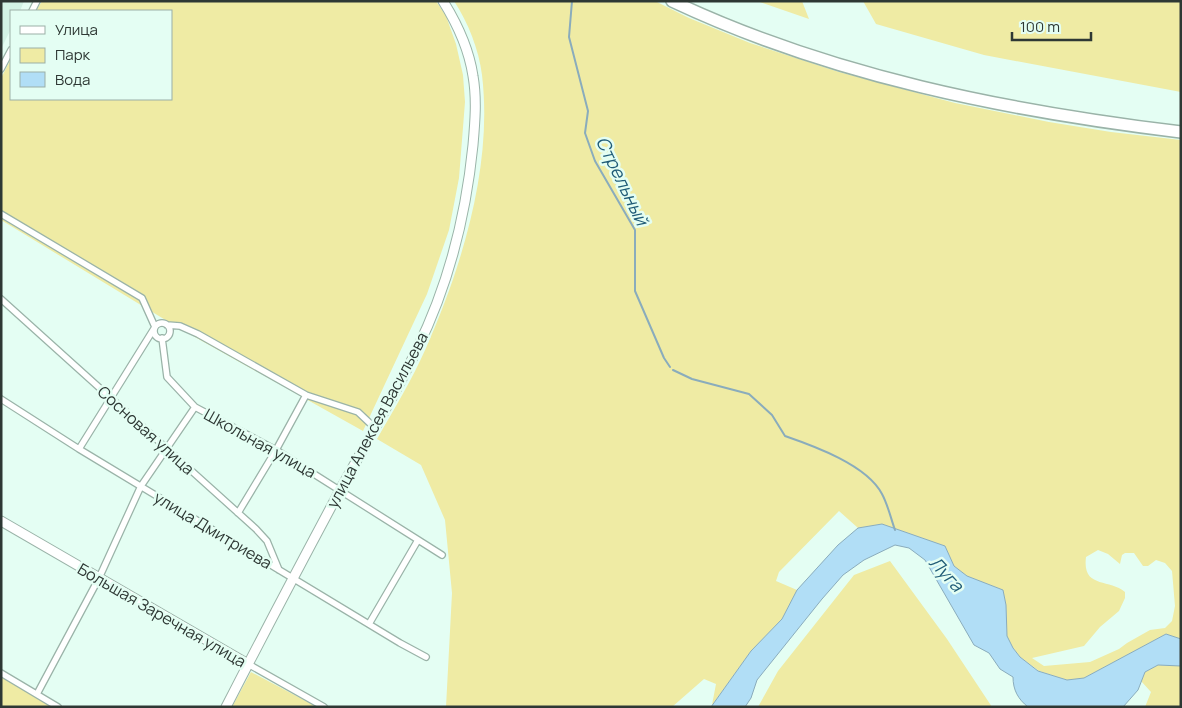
<svg xmlns="http://www.w3.org/2000/svg" width="1182" height="708" font-family="Manrope,sans-serif">
	<style>
		.built { fill: #d2f3e5 }
		.green { fill: #efeba4; fill-rule: evenodd }
		.water { fill: #b1def6; stroke: #8aacbc }
		.lines { fill: none; stroke-linecap: round; stroke-linejoin: round }
		.stream { stroke: #8aacbc; stroke-width: 2 }
		.street-casing { stroke: #9ab3a8; stroke-width: 8 }
		.secondary-casing { stroke: #9ab3a8; stroke-width: 11 }
		.primary-casing { stroke: #9ab3a8; stroke-width: 11 }
		.highway-casing { stroke: #9ab3a8; stroke-width: 14 }
		.street { stroke: #fff; stroke-width: 5.5 }
		.secondary { stroke: #fff; stroke-width: 9 }
		.primary { stroke: #fff; stroke-width: 9 }
		.highway { stroke: #fff; stroke-width: 11 }
		.labels { text-anchor: middle; stroke-width: 5; stroke-linejoin: round; paint-order: stroke }
		.street-label { font-size: 16px; fill: #2e3834; stroke: #e4fef3 }
		.water-label { font-size: 18px; font-style: italic; fill: #205c77; stroke: #e4fef3 }
	</style>
	<rect width="100%" height="100%" fill="#e4fef3"/>
	<!-- built -->
	<path class="built" d="M1,1H24L20,11H11V29L1,49Z"/>
	<!-- green -->
	<path class="green" d="M42,1H436L446,16L456,44L463,75L465,102L459,178L449,230L427,294L363,431L177,327L1,220V78L11,59V99H171V11H36Z
		M454,1H655L689,18L750,43L839,72L955,103L1049,122L1111,132L1181,140V639L1166,634L1084,678L1067,680L1039,671L1020,657L1013,648L1007,636L1006,605L1003,590L967,576L954,566L945,546L882,524L858,528L839,511L779,572L776,581L797,590L782,619L751,651L712,705L716,684L704,679L672,707H446L452,593L445,520L421,465L377,439C394,409 412,380 426,348C462,266 493,166 482,75C479,50 468,22 454,1ZM1098,550L1108,554L1120,564L1122,555L1125,553H1134L1143,566H1148L1156,560L1165,563L1172,571L1175,606L1172,621L1165,628L1150,630L1127,643L1119,649L1090,662L1044,666L1032,658L1084,646L1100,627L1119,611L1125,598V592C1109,578 1082,589 1086,557Z
		M757,1H802L809,19Z
		M863,1H1181V92L984,55L876,24Z
		M890,561L947,639L992,707H758L778,671L854,575Z
		M1158,665L1181,666V707H1145L1151,692L1141,681L1145,672Z
		M251,672L317,707H232Z
		M1,677L53,707H1Z"/>
	<!-- water -->
	<path class="water" d="M882,524L945,546L954,566L967,576L1003,590L1006,605L1007,636L1013,648L1020,657L1038,671L1067,680L1084,678L1166,634L1181,639V666L1158,665L1145,672L1138,690L1123,707H1028C1018,699 1013,690 1013,677L1000,669L989,653L974,645L925,560L909,548L895,545L864,560L843,575L822,599L757,680L751,698L745,707H711L751,651L782,619L797,590L838,545L858,528Z"/>
	<g class="lines">
		<!-- stream -->
		<path class="stream" d="M572,1L569,37L588,111L585,133L595,161L635,230V291L664,358L670,367
			M673,370L692,379L749,394L772,415L785,436C814,446 867,465 882,494C888,505 891,519 895,530"/>
		<defs>
			<path id="street" d="M32,11L37,1
				M1,69L11,50
				M1,214L142,298L155,327L79,449
				M1,299L256,529L267,541L279,570
				M154 331a8 8 0 1 1 16 0a8 8 0 1 1-16 0Z
				M167,325L180,326L198,334L306,395L358,412L376,429
				M162,338L167,377L195,407L276,450L442,555
				M1,399L79,449L400,643L426,657
				M238,513L276,450L306,395
				M369,624L418,540
				M248,664L324,707
				M1,673L58,707
				M37,694L99,578L141,486L195,407"/>
			<path id="secondary" d="M1,521L248,664"/>
			<path id="primary" d="M226,707C263,635 301,563 339,492C365,444 394,398 417,349C448,286 466,215 473,145C475,122 477,99 473,76C469,49 458,25 443,1"/>
			<path id="highway" d="M672,1C831,76 1007,111 1181,132"/>
		</defs>
		<!-- street casing -->
		<use href="#street" class="street-casing"/>
		<!-- secondary casing -->
		<use href="#secondary" class="secondary-casing"/>
		<!-- primary casing -->
		<use href="#primary" class="primary-casing"/>
		<!-- highway casing -->
		<use href="#highway" class="highway-casing"/>
		<!-- street -->
		<use href="#street" class="street"/>
		<!-- secondary -->
		<use href="#secondary" class="secondary"/>
		<!-- primary -->
		<use href="#primary" class="primary"/>
		<!-- highway -->
		<use href="#highway" class="highway"/>
	</g>
	<g class="labels">
		<!-- street labels -->
		<g class="street-label">
			<text transform="translate(377 420) rotate(-62)" y="6">улица Алексея Васильева</text>
			<text transform="translate(146 430) rotate(42)" y="6">Сосновая улица</text>
			<text transform="translate(260 443) rotate(29)" y="6">Школьная улица</text>
			<text transform="translate(213 530) rotate(31)" y="6">улица Дмитриева</text>
			<text transform="translate(162 615) rotate(30)" y="6">Большая Заречная улица</text>
		</g>
		<!-- water labels -->
		<g class="water-label">
			<text transform="translate(622 181) rotate(64)" y="6">Стрельный</text>
			<text transform="translate(946 574) rotate(47)" y="6">Луга</text>
		</g>
	</g>
	<!-- border -->
	<rect width="1182" height="708" fill="none" stroke="#2e3834" stroke-width="5"/>
	<!-- legend -->
	<rect x="10" y="10" width="162" height="90" fill="#e4fef3" stroke="#9bafa7"/>
	<rect x="20" y="26" width="25" height="8" fill="#ffffff" stroke="#9bafa7"/>
	<text x="55" y="35" font-size="15" fill="#2e3834">Улица</text>
	<rect x="20" y="48" width="25" height="15" fill="#efeba4" stroke="#9bafa7"/>
	<text x="55" y="60" font-size="15" fill="#2e3834">Парк</text>
	<rect x="20" y="72" width="25" height="15" fill="#b1def6" stroke="#9bafa7"/>
	<text x="55" y="85" font-size="15" fill="#2e3834">Вода</text>
	<!-- scale -->
	<path d="M1012 32v8h79v-8" fill="none" stroke="#2e3834" stroke-width="2.5"/>
	<text x="1020" y="32" font-size="15" fill="#2e3834" stroke="#e4fef3" stroke-width="4" paint-order="stroke">100 m</text>
</svg>
